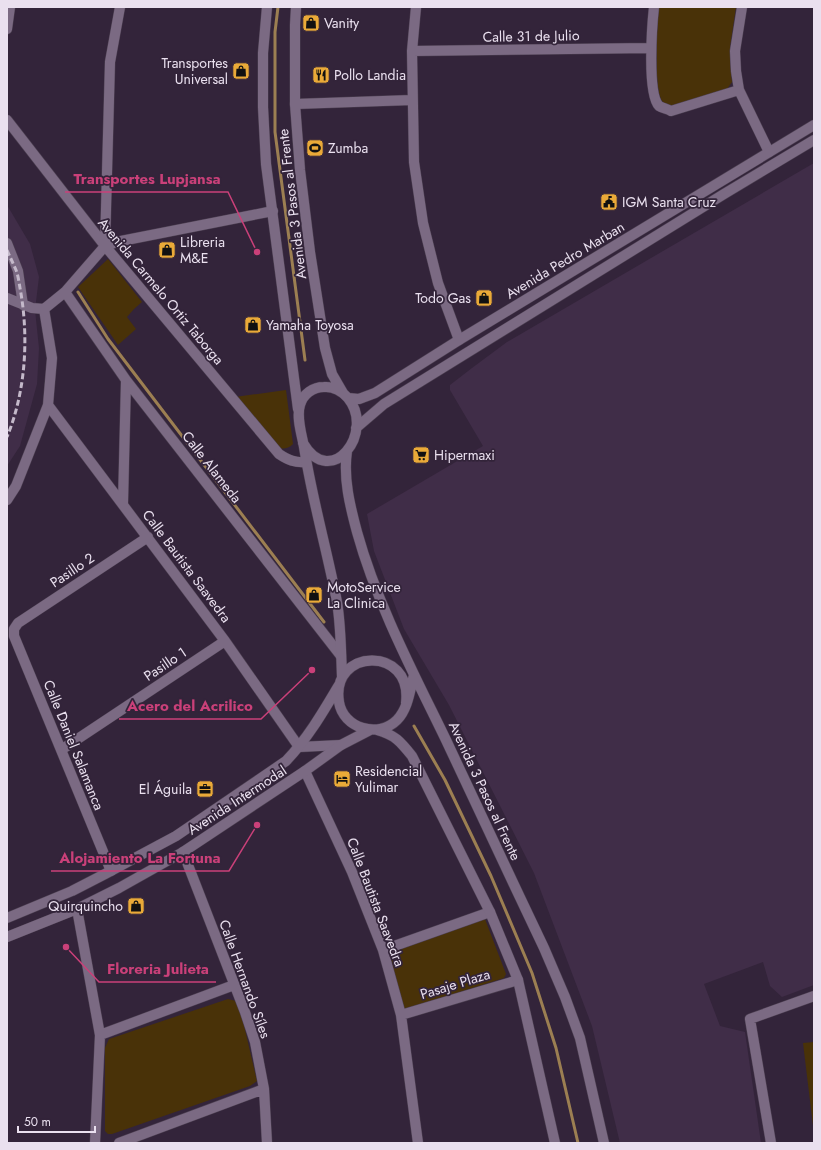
<svg xmlns="http://www.w3.org/2000/svg" width="821" height="1150" font-family="Jost,sans-serif">
	<style>
		.built { fill: #402d48 }
		.green { fill: #493208 }
		.lines { fill: none; stroke-linecap: round; stroke-linejoin: round }
		.stream { stroke: #9c7f52; stroke-width: 3 }
		.street-casing { stroke: #4d4052; stroke-width: 11 }
		.secondary-casing { stroke: #4d4052; stroke-width: 11 }
		.street { stroke: #7b6a83; stroke-width: 10 }
		.secondary { stroke: #7b6a83; stroke-width: 10 }
		.rail { stroke: #c4b9ca; stroke-width: 3; stroke-dasharray: 6 3; stroke-linecap: butt }
		.labels { text-anchor: middle; stroke-width: 3.5; stroke-linejoin: round; paint-order: stroke }
		.poi-label { font-size: 14px; fill: #eae0ef; stroke: #33243a; text-anchor: start }
		.street-label { font-size: 14px; fill: #eae0ef; stroke: #33243a }
		.leader { fill: none; stroke: #ca4079; stroke-width: 1.5 }
		.callout-dot { fill: #ca4079; stroke: #33243a; stroke-width: 1.5 }
		.callout-label { font-size: 15px; text-anchor: middle; font-weight: bold; fill: #ca4079; stroke: #33243a; stroke-width: 3.5; stroke-linejoin: round; paint-order: stroke }
	</style>
	<rect width="100%" height="100%" fill="#33243a"/>
	<!-- built -->
	<path class="built" d="M814,163V985L782,997L770,986L763,962L704,984L720,1026L745,1032L761,1143H620L592,1026L534,873L449,705L404,629L374,551L367,514L483,446L450,390V385L472,368L507,342Z
		M7,205L30,244L39,277L35,310L39,348L37,384L20,446L7,466Z"/>
	<!-- green -->
	<path class="green" d="M659,7H736L730,47L731,73L732,82L727,89L675,105C671,105 667,106 663,102C653,92 657,23 659,7Z
		M108,259L142,302L134,309L127,317L136,329L118,345L78,287Z
		M286,390L293,444C288,449 284,449 278,448L235,397Z
		M485,919L506,974L504,978L407,1009L404,1008L387,951L400,949Z
		M228,999L236,1001L239,1004L257,1081L250,1086L112,1134H108L105,1131V1048L109,1039Z
		M814,1042V1134L803,1043Z"/>
	<g class="lines">
		<!-- stream -->
		<path class="stream" d="M278,7L275,32V132L305,360
			M78,292L108,339L324,622
			M414,726L445,780L491,876L532,973L556,1048L578,1143"/>
		<defs>
			<path id="street" d="M416,7L412,51L414,162L423,223L438,283L459,340
				M654,7C652,25 647,94 659,106C662,108 668,109 671,111L739,90
				M742,7L735,51L736,71L739,90L769,152
				M7,29L10,7
				M412,51L650,48
				M295,104L412,100
				M7,120L105,246L279,454C288,460 295,463 306,462
				M7,243L18,271L23,305
				M105,246L110,62L120,7
				M105,246L121,241L273,211
				M65,292L126,380L341,656
				M7,298L32,308L44,309L65,292L105,246
				M48,405L225,641L299,747L341,745
				M7,500L16,486L48,405L52,358L44,309
				M123,503L126,380
				M61,750L225,641
				M305,771L352,872L383,950L401,1015L418,1143
				M183,852L245,1012L255,1042L264,1089L267,1143
				M111,871L14,636V629L18,623L148,537
				M77,909L100,1035L95,1143
				M383,950L490,912
				M401,1015L518,980
				M100,1035L234,985
				M119,1143L264,1089
				M771,1143L750,1019L814,996"/>
			<path id="secondary" d="M267,7L263,53V107L266,164L298,409
				M296,7L295,25V104L300,170L310,252L325,348L332,374L343,393
				M348,398L359,399L375,393L459,340L814,125
				M356,428L384,404L724,194L814,140
				M303,443C331,491 376,432 348,398C343,392 333,386 324,387C313,387 303,394 300,405C296,418 302,435 304,447C312,499 327,550 337,602C341,626 341,653 342,677
				M347,451C343,478 350,506 357,532C377,604 413,672 446,740C479,810 511,879 544,948L565,997L580,1038L604,1143
				M406,703C413,645 330,648 339,702C343,728 378,739 397,720C408,709 410,690 414,675
				M377,730C395,735 400,741 412,756L490,912L518,980L555,1143
				M7,918L72,891L105,874L176,836L286,761C308,738 323,712 339,685
				M7,937L77,909L119,888L183,852L305,771L341,745L370,730"/>
		</defs>
		<!-- street casing -->
		<use href="#street" class="street-casing"/>
		<!-- secondary casing -->
		<use href="#secondary" class="secondary-casing"/>
		<!-- street -->
		<use href="#street" class="street"/>
		<!-- secondary -->
		<use href="#secondary" class="secondary"/>
		<!-- rail -->
		<path class="rail" d="M7,250C10,257 13,263 16,270C18,275 19,282 20,288C29,336 26,391 7,437"/>
	</g>
	<!-- icons -->
	<defs>
		<symbol id="shop-square" viewBox="-11 -11 22 22"><rect x="-9" y="-9" width="18" height="18" rx="4" fill="#eaaa38" stroke="#33243a"/><path d="M-5-2.5h2.3a2.7 3.5 0 0 1 5.4 0H5L5.5 6h-11ZM-1.5-2.5h3a1.5 2.3 0 0 0-3 0Z" fill="#111"/></symbol>
		<symbol id="restaurant-square" viewBox="-11 -11 22 22"><rect x="-9" y="-9" width="18" height="18" rx="4" fill="#eaaa38" stroke="#33243a"/><path d="M-5-6h1v4h1v-4h1v4h1v-4h1v5L-1.5 .5V6h-2V.5L-5-1ZM5-6V6H3V1.5H1.5Q1.5-4 5-6Z" fill="#111"/></symbol>
		<symbol id="stadium-square" viewBox="-11 -11 22 22"><rect x="-9" y="-9" width="18" height="18" rx="4" fill="#eaaa38" stroke="#33243a"/><path d="M0-5a6.5 5 0 1 0 0 10a6.5 5 0 1 0 0-10ZM-3.5-1.8h7v3.6h-7Z" fill="#111"/></symbol>
		<symbol id="civic-square" viewBox="-11 -11 22 22"><rect x="-9" y="-9" width="18" height="18" rx="4" fill="#eaaa38" stroke="#33243a"/><path d="M-.6-6.5H3V-4.5H.6V-3L4-1V1h2V6H-6V1h2V-1L-.6-3ZM-1.2 2.5V6h2.4V2.5Z" fill="#111"/></symbol>
		<symbol id="supermarket-square" viewBox="-11 -11 22 22"><rect x="-9" y="-9" width="18" height="18" rx="4" fill="#eaaa38" stroke="#33243a"/><path d="M-6-5.5h2.5l.6 2H6L4.5 2H-2.5L-4.4-4H-6ZM-1.5 3.2a1.3 1.3 0 1 0 .1 0ZM3 3.2a1.3 1.3 0 1 0 .1 0Z" fill="#111"/></symbol>
		<symbol id="hotel-square" viewBox="-11 -11 22 22"><rect x="-9" y="-9" width="18" height="18" rx="4" fill="#eaaa38" stroke="#33243a"/><path d="M-6-4.5h1.5V1H6V5H4.5V3h-9V5H-6ZM-4 0a1.8 1.8 0 1 1 3.6 0ZM.5 0V-2.5h3Q6-2.5 6 0Z" fill="#111"/></symbol>
		<symbol id="office-square" viewBox="-11 -11 22 22"><rect x="-9" y="-9" width="18" height="18" rx="4" fill="#eaaa38" stroke="#33243a"/><path d="M-6-3h4V-5.5h4V-3h4V5H-6ZM-1-4.5V-3h2v-1.5ZM-6 0V1H6V0Z" fill="#111"/></symbol>
	</defs>
	<g fill-rule="evenodd">
		<use href="#shop-square" x="301" y="13" width="20" height="20"/>
		<use href="#shop-square" x="231" y="61" width="20" height="20"/>
		<use href="#restaurant-square" x="311" y="65" width="20" height="20"/>
		<use href="#stadium-square" x="305" y="138" width="20" height="20"/>
		<use href="#civic-square" x="599" y="192" width="20" height="20"/>
		<use href="#shop-square" x="157" y="240" width="20" height="20"/>
		<use href="#shop-square" x="474" y="288" width="20" height="20"/>
		<use href="#shop-square" x="243" y="315" width="20" height="20"/>
		<use href="#supermarket-square" x="411" y="445" width="20" height="20"/>
		<use href="#shop-square" x="304" y="585" width="20" height="20"/>
		<use href="#hotel-square" x="332" y="769" width="20" height="20"/>
		<use href="#office-square" x="195" y="779" width="20" height="20"/>
		<use href="#shop-square" x="126" y="896" width="20" height="20"/>
	</g>
	<g class="labels">
		<!-- poi labels -->
		<g class="poi-label">
			<text x="324" y="28">Vanity</text>
			<text x="228" y="68" text-anchor="end">Transportes<tspan x="228" dy="16">Universal</tspan></text>
			<text x="334" y="80">Pollo Landia</text>
			<text x="328" y="153">Zumba</text>
			<text x="622" y="207">IGM Santa Cruz</text>
			<text x="180" y="247">Libreria<tspan x="180" dy="16">M&amp;E</tspan></text>
			<text x="471" y="303" text-anchor="end">Todo Gas</text>
			<text x="266" y="330">Yamaha Toyosa</text>
			<text x="434" y="460">Hipermaxi</text>
			<text x="327" y="592">MotoService<tspan x="327" dy="16">La Clinica</tspan></text>
			<text x="355" y="776">Residencial<tspan x="355" dy="16">Yulimar</tspan></text>
			<text x="192" y="794" text-anchor="end">El Águila</text>
			<text x="123" y="911" text-anchor="end">Quirquincho</text>
		</g>
		<!-- street labels -->
		<g class="street-label">
			<text transform="translate(531 36) rotate(-1)" y="5">Calle 31 de Julio</text>
			<text transform="translate(292 204) rotate(-97)" y="5">Avenida 3 Pasos al Frente</text>
			<text transform="translate(565 260) rotate(-31)" y="5">Avenida Pedro Marban</text>
			<text transform="translate(161 291) rotate(50)" y="5">Avenida Carmelo Ortiz Taborga</text>
			<text transform="translate(212 467) rotate(52)" y="5">Calle Alameda</text>
			<text transform="translate(187 566) rotate(53)" y="5">Calle Bautista Saavedra</text>
			<text transform="translate(72 570) rotate(-34)" y="5">Pasillo 2</text>
			<text transform="translate(165 664) rotate(-34)" y="5">Pasillo 1</text>
			<text transform="translate(74 745) rotate(68)" y="5">Calle Daniel Salamanca</text>
			<text transform="translate(485 791) rotate(65)" y="5">Avenida 3 Pasos al Frente</text>
			<text transform="translate(237 800) rotate(-33)" y="5">Avenida Intermodal</text>
			<text transform="translate(376 902) rotate(69)" y="5">Calle Bautista Saavedra</text>
			<text transform="translate(245 979) rotate(70)" y="5">Calle Hernando Síles</text>
			<text transform="translate(455 984) rotate(-17)" y="5">Pasaje Plaza</text>
		</g>
	</g>
	<!-- callouts -->
	<path class="leader" d="M257 252L228 192H65M312 670L261 719H119M257 825L229 871H51M66 947L99 982H216"/>
	<g class="callout-dot">
		<circle cx="257" cy="252" r="4"/>
		<circle cx="312" cy="670" r="4"/>
		<circle cx="257" cy="825" r="4"/>
		<circle cx="66" cy="947" r="4"/>
	</g>
	<g class="callout-label">
		<text x="147" y="184">Transportes Lupjansa</text>
		<text x="190" y="711">Acero del Acrilico</text>
		<text x="140" y="863">Alojamiento La Fortuna</text>
		<text x="158" y="974">Floreria Julieta</text>
	</g>
	<!-- border -->
	<rect width="821" height="1150" fill="none" stroke="#eae0ef" stroke-width="16"/>
	<!-- scale -->
	<path d="M18 1126v6h77v-6" fill="none" stroke="#eae0ef" stroke-width="2"/>
	<text x="24" y="1126" font-size="12" fill="#eae0ef" stroke="#33243a" stroke-width="3" paint-order="stroke">50 m</text>
</svg>
